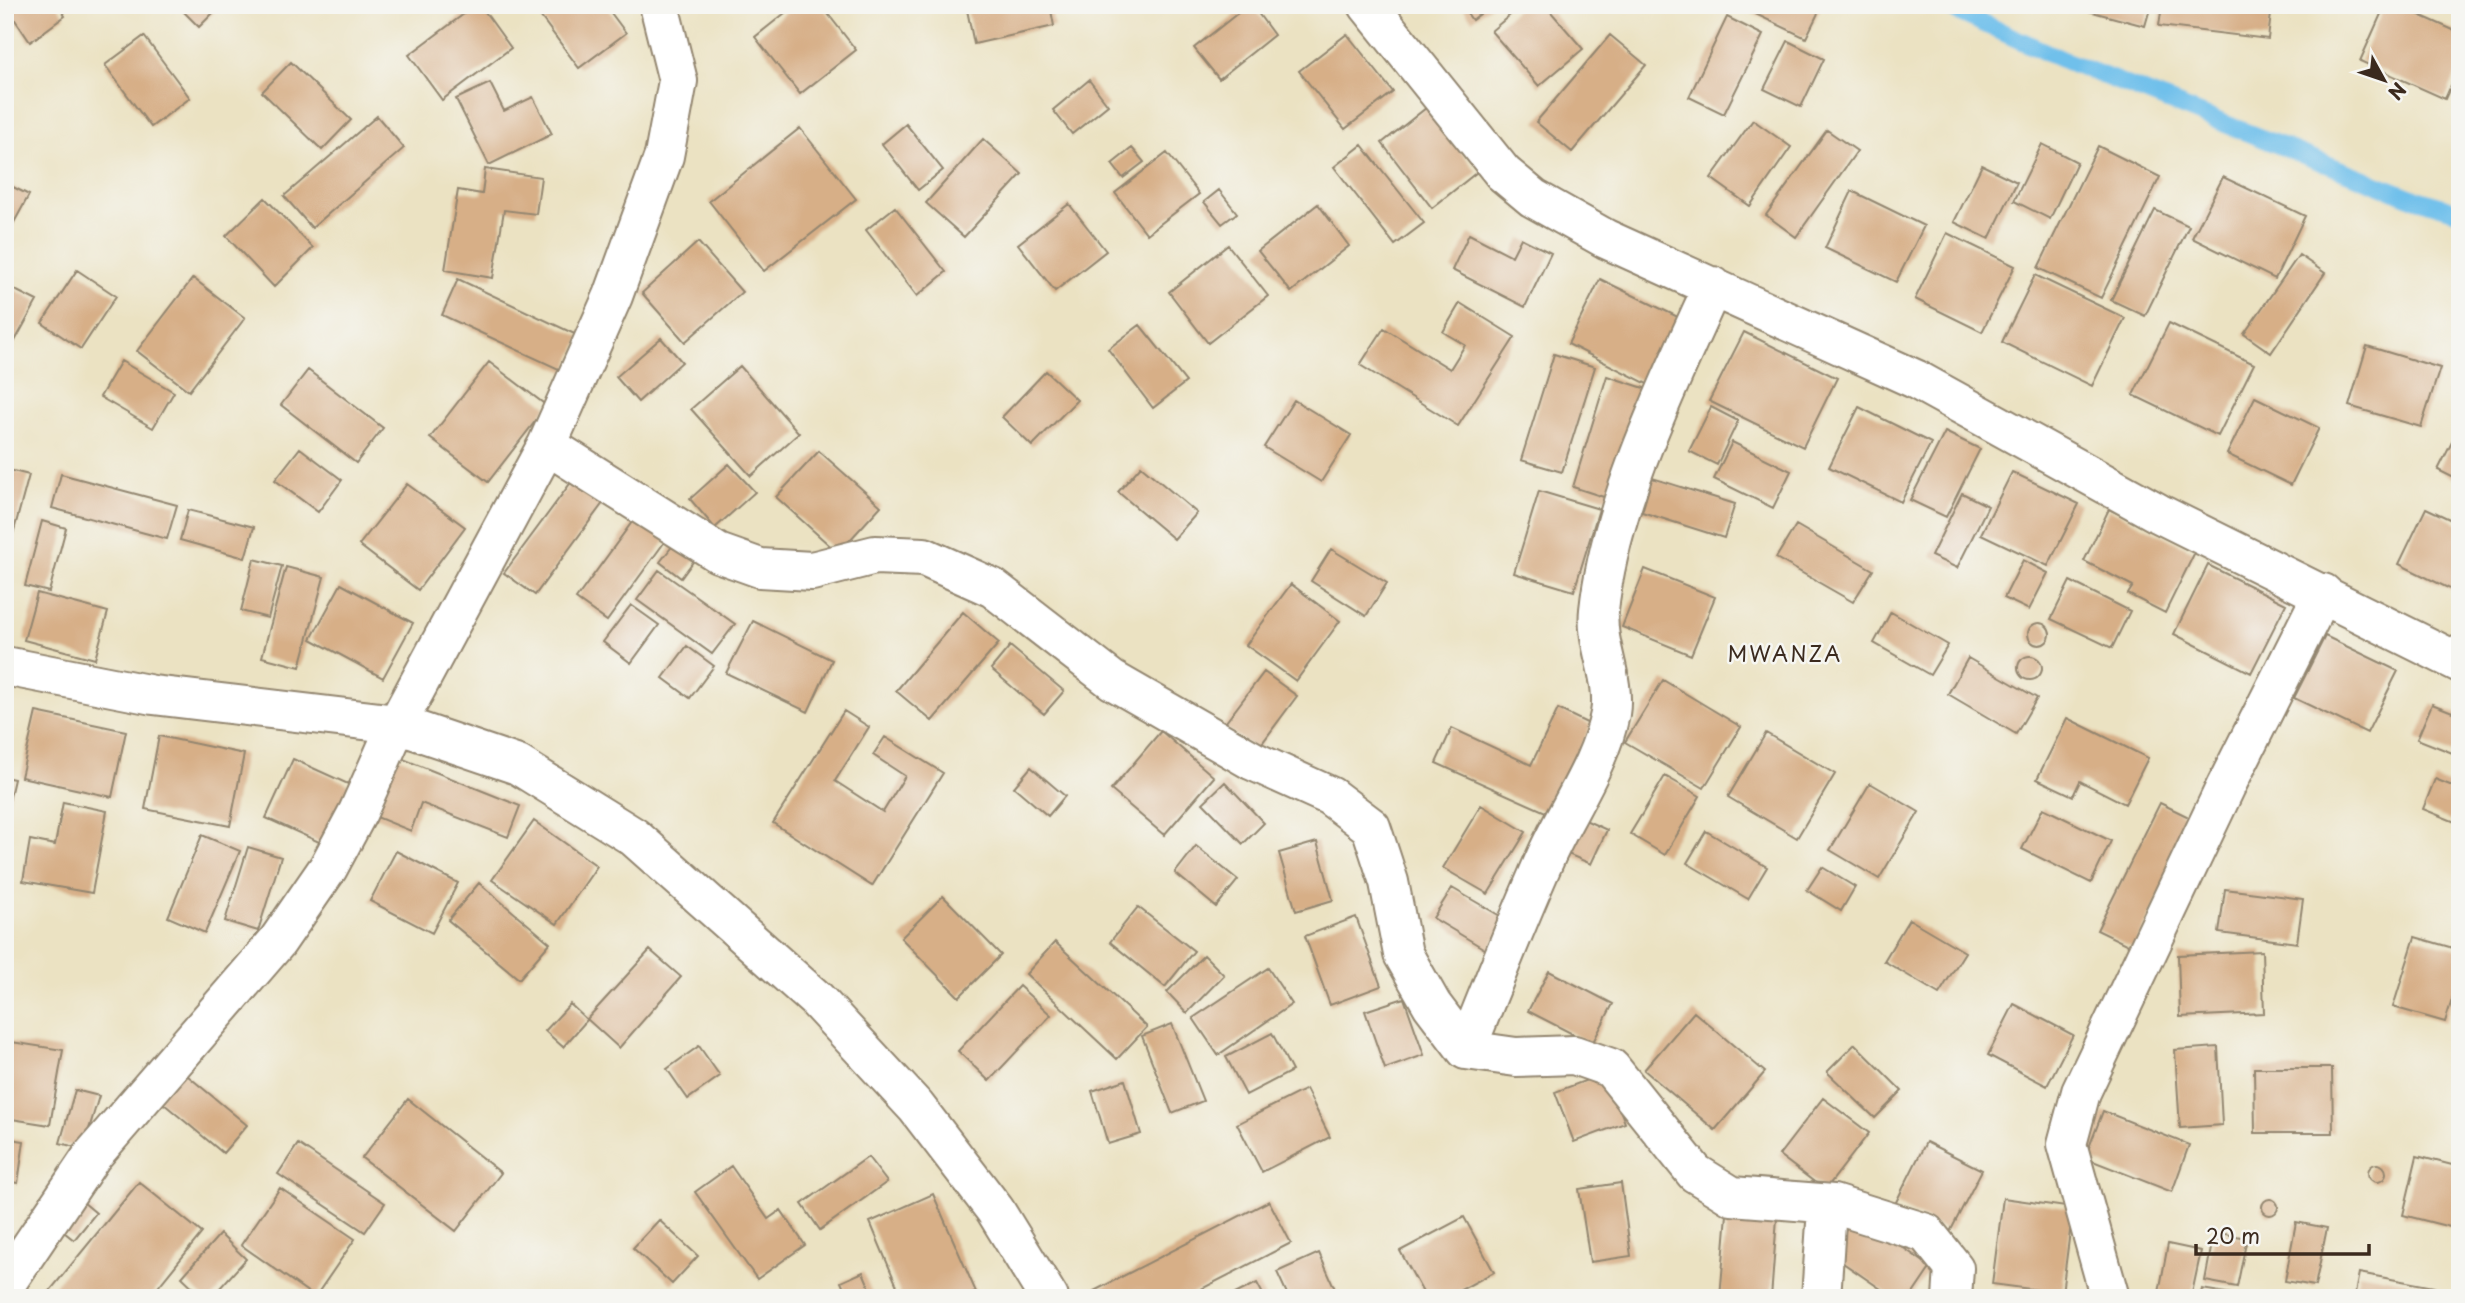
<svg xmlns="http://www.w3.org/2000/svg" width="2465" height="1303" font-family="'Playpen Sans',sans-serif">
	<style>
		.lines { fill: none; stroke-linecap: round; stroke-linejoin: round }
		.stream { stroke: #70c0eb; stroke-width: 18 }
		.building { fill: #d7af87 }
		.minor-casing { stroke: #938670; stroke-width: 42 }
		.minor { stroke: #fff; stroke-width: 38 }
		.labels { text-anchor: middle; stroke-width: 5; stroke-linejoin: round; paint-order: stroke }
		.neighbourhood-label { font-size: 21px; letter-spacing: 2px; fill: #3b2a1e; stroke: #f6f6f2 }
	</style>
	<rect width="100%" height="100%" fill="#f6f6f2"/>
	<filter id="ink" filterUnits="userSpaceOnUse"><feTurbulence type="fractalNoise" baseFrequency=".0143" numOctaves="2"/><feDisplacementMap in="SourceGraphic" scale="14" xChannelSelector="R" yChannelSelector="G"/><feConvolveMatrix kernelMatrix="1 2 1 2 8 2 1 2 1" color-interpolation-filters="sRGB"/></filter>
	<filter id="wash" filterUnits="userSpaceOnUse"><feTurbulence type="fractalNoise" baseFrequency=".00686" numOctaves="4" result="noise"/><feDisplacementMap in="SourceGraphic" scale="28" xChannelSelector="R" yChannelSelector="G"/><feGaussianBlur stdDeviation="1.57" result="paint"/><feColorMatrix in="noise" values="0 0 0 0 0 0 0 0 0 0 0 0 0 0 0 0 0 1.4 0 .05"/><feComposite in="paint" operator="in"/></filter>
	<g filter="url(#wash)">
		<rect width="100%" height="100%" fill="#ebe2c2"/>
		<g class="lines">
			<!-- stream -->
			<path class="stream" d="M1943,5L2061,59L2410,197L2460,212"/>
		</g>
		<g id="blocks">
			<!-- building -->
			<path class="building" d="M5,5H57L65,16L30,42Z
				M177,5H221L199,27Z
				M476,5H480L511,48L442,100L409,55Z
				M532,5H605L626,33L579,68Z
				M795,5H821L856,50L800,94L755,37Z
				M966,5H1050L1054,26L974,44Z
				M1248,5H1252L1274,35L1219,79L1194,48Z
				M1461,5H1492L1472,20Z
				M1522,5H1545L1583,49L1539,86L1491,31Z
				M1749,5H1822L1806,38L1747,10Z
				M2086,5H2151L2145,26L2085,10Z
				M2162,5H2272L2268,39L2159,26Z
				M2385,5H2397L2460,33V65L2445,99L2360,61Z
				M1727,17L1763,35L1724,114L1689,97Z
				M1347,34L1393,92L1345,129L1299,71Z
				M1610,35L1646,65L1572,152L1536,122Z
				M144,36L190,98L151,127L105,65Z
				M1788,41L1824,59L1801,107L1764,89Z
				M291,62L351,120L322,150L262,92Z
				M1089,80L1108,105L1072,134L1053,110Z
				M490,83L504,111L533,97L552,134L489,165L456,99Z
				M1426,108L1477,172L1432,208L1382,143Z
				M377,116L404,148L312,228L284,196Z
				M1753,120L1791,147L1750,206L1711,178Z
				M906,124L943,170L918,190L882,144Z
				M800,128L856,199L764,271L709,201Z
				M1827,130L1857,151L1796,237L1766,215Z
				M983,139L1022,174L964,237L926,203Z
				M2042,144L2077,162L2050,219L2014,201Z
				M1362,145L1424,223L1395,245L1334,167Z
				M2098,146L2160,177L2101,298L2038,268Z
				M1132,148L1144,162L1123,178L1112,164Z
				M1167,153L1199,194L1147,234L1115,193Z
				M1982,165L2017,182L1989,239L1954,222Z
				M485,169L541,177L536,214L504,210L493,278L445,270L458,190L482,194Z
				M2223,177L2305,216L2275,279L2192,238Z
				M5,183L29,195L5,239Z
				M1219,190L1237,213L1222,224L1204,202Z
				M1852,191L1924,226L1896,282L1825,248Z
				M265,198L313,248L274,287L226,236Z
				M1069,204L1106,251L1055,291L1018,244Z
				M1318,204L1349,246L1291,292L1258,251Z
				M895,207L946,272L917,296L866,230Z
				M2155,210L2189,226L2145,316L2111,300Z
				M1947,233L2015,266L1982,332L1915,299Z
				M1469,234L1512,256L1521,238L1551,253L1525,307L1452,270Z
				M698,242L742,292L685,342L642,293Z
				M1228,245L1268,296L1208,343L1169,292Z
				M2299,255L2325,273L2271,353L2244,334Z
				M77,270L116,296L81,349L42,323Z
				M2035,275L2125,318L2092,386L2002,342Z
				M193,278L245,318L189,391L137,351Z
				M458,279L581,337L565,372L442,315Z
				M1600,279L1686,321L1653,387L1568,344Z
				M5,285L37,301L5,359Z
				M1460,303L1515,337L1458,426L1360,365L1384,328L1450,369L1465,345L1443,332Z
				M2169,323L2254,364L2218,436L2133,395Z
				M1140,325L1186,382L1153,408L1108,349Z
				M1744,332L1837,378L1803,447L1709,401Z
				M661,338L682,362L638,402L616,377Z
				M2367,346L2440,368L2421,427L2349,406Z
				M1554,354L1595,367L1562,472L1521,460Z
				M121,361L174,392L153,428L100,397Z
				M489,362L547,406L488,482L430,438Z
				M740,366L799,433L751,476L691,409Z
				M308,370L383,428L356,463L281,405Z
				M1046,371L1077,400L1032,446L1002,417Z
				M1607,376L1647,389L1613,500L1573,487Z
				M2255,397L2319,428L2291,485L2227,454Z
				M1294,400L1351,435L1321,482L1264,447Z
				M1711,407L1738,421L1717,465L1689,451Z
				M1859,407L1931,443L1901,502L1829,467Z
				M1945,432L1980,449L1946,517L1910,500Z
				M2456,434L2460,436V481L2438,470Z
				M1732,442L1791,471L1773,508L1714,479Z
				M300,448L342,480L318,512L275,480Z
				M819,451L881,506L838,553L776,497Z
				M729,464L755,492L715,528L690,499Z
				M1141,466L1197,513L1174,539L1118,492Z
				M5,469L29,475L6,560H5Z
				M2012,472L2079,504L2048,566L1981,534Z
				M61,474L177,505L167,539L52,508Z
				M575,477L606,499L535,595L504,573Z
				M1652,478L1735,504L1724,538L1642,512Z
				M407,484L465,527L418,590L359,545Z
				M1539,491L1599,509L1574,591L1514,573Z
				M1962,493L1988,506L1957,568L1931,556Z
				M2426,508L2460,524V594L2399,564Z
				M2109,509L2195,552L2165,613L2128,594L2133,586L2084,561Z
				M188,510L254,527L245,558L180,540Z
				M635,518L666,540L607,621L576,599Z
				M42,521L66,528L49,592L25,586Z
				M1796,525L1873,570L1853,602L1776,558Z
				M677,540L698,555L681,578L660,562Z
				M1331,549L1387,583L1366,616L1311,581Z
				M254,559L282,566L268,618L241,611Z
				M2023,560L2048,573L2029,610L2004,598Z
				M2208,565L2286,604L2251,673L2174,634Z
				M286,567L324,577L300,667L262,657Z
				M1645,569L1715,597L1691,655L1622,627Z
				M659,570L735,624L712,654L637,600Z
				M2070,581L2130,611L2112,648L2051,619Z
				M341,584L413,623L383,678L311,639Z
				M1291,584L1340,621L1296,681L1246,645Z
				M37,593L108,612L95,659L24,640Z
				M631,605L659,625L631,663L603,642Z
				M963,612L999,643L932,721L896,691Z
				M1891,612L1948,645L1930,675L1874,643Z
				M753,621L832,660L808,712L726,673Z
				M2028 634a11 11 0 1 1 22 0a11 11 0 1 1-22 0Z
				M2325,636L2398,671L2367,733L2294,698Z
				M687,646L714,666L690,698L663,678Z
				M1010,646L1064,691L1044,714L991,669Z
				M2018 668a12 12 0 1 1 24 0a12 12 0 1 1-24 0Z
				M1968,658L2037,698L2016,734L1948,694Z
				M1264,672L1297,696L1257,750L1223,726Z
				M1663,680L1741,727L1704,788L1625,742Z
				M2432,704L2460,715V756L2417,739Z
				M1558,709L1591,725L1550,814L1436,763L1452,728L1531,765Z
				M844,711L869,727L835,781L883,812L905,776L873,755L885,737L943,773L872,886L773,823Z
				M36,712L126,731L112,797L21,777Z
				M2067,718L2148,758L2125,804L2080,781L2073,796L2037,779Z
				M1161,731L1214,777L1164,835L1111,790Z
				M1766,733L1835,774L1797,838L1728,797Z
				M159,736L244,754L230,826L145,809Z
				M398,757L520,806L508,837L421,803L411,831L374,816Z
				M293,759L357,788L330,847L266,818Z
				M1031,767L1065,796L1048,816L1014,787Z
				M1665,776L1700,796L1665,855L1630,834Z
				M5,777L14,779L6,814H5Z
				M2435,779L2460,789V824L2423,809Z
				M1225,782L1264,823L1243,844L1203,803Z
				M1870,783L1919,812L1879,879L1830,850Z
				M63,802L107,811L92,893L23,881L30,840L55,845Z
				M2160,803L2197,821L2134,948L2097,930Z
				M1481,805L1526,832L1488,894L1443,868Z
				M2043,808L2111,841L2091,883L2022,849Z
				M1572,814L1607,830L1591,864L1556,849Z
				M534,821L597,866L557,924L492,880Z
				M1706,831L1767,867L1748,899L1687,863Z
				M202,835L240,851L205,933L168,917Z
				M1317,842L1333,900L1296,911L1279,853Z
				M1196,846L1238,880L1216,907L1175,873Z
				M248,847L281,857L258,931L225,921Z
				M396,851L458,883L432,933L370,901Z
				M1822,867L1855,887L1841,911L1807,890Z
				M479,883L550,943L519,979L448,920Z
				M1452,888L1507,920L1488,951L1433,918Z
				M2225,889L2303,899L2297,943L2219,933Z
				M943,896L1001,955L959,997L901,938Z
				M1138,907L1194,951L1165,987L1110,942Z
				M1356,917L1381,986L1330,1005L1305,936Z
				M1909,919L1965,952L1939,994L1884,961Z
				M2415,937L2460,950V974L2445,1022L2393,1007Z
				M1055,942L1147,1027L1117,1059L1026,974Z
				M650,950L681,977L619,1048L587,1019Z
				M2262,951L2264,1013L2180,1017L2178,955Z
				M1204,955L1224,975L1187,1013L1167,992Z
				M1268,968L1292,1004L1218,1055L1193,1018Z
				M1549,971L1613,1004L1592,1044L1528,1011Z
				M1019,986L1051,1015L989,1081L958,1051Z
				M1404,998L1424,1055L1385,1069L1365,1011Z
				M570,1004L587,1020L563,1047L545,1031Z
				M2014,1004L2073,1035L2047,1086L1988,1055Z
				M1694,1012L1765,1072L1715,1130L1644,1070Z
				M1172,1024L1203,1101L1172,1113L1142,1036Z
				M1272,1033L1292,1071L1246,1095L1226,1057Z
				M5,1041L63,1050L50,1125L5,1118Z
				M1855,1044L1902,1091L1875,1118L1827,1072Z
				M699,1046L720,1076L688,1099L667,1069Z
				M2218,1047L2222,1125L2180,1128L2175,1050Z
				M2254,1068H2332L2333,1133H2255Z
				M182,1071L247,1125L223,1153L158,1099Z
				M1606,1073L1625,1123L1574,1142L1555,1092Z
				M1125,1080L1141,1134L1108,1144L1092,1091Z
				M1306,1089L1330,1137L1262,1172L1237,1124Z
				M75,1090L99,1096L83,1149L60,1143Z
				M1823,1098L1869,1133L1825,1190L1779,1155Z
				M408,1099L501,1173L456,1231L362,1158Z
				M2103,1111L2189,1145L2172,1192L2085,1158Z
				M5,1138L24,1141L18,1183L5,1181Z
				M1926,1142L1982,1170L1950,1232L1895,1204Z
				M298,1144L385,1203L365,1232L278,1174Z
				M2417,1156L2460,1167L2458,1229L2403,1215Z
				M868,1157L887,1182L820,1230L802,1204Z
				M2368 1173a9 9 0 1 1 18 0a9 9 0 1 1-18 0Z
				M731,1166L768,1219L781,1210L805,1245L757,1279L695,1192Z
				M139,1182L202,1233L162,1282L150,1298H44Z
				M1621,1183L1631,1256L1590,1262L1579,1189Z
				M280,1188L355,1239L315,1297L241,1245Z
				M933,1194L976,1292L964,1298H902L870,1222Z
				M77,1197L96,1213L74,1240L54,1224Z
				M2003,1198L2073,1208L2062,1293L1992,1284Z
				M2262 1207a8 8 0 1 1 16 0a8 8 0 1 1-16 0Z
				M1269,1201L1291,1243L1184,1298H1098L1094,1291Z
				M1727,1214L1777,1218L1771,1298H1720Z
				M1856,1215L1931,1267L1910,1298H1894L1830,1254Z
				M1464,1217L1494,1272L1446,1298H1426L1400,1251Z
				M659,1220L698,1256L672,1284L633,1248Z
				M2296,1222L2327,1228L2315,1286L2285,1281Z
				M2214,1232L2247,1238L2237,1287L2205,1281Z
				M220,1234L246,1259L211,1298H204L182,1277Z
				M2168,1244L2201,1251L2191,1298H2158Z
				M1319,1253L1339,1298H1289L1277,1272Z
				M863,1272L874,1298H848L841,1282Z
				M2359,1273L2434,1287L2432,1298H2354Z
				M1257,1283L1265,1298H1227Z
				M2202,1289L2244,1296V1298H2200Z
				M1979,1294H2044V1298H1979Z"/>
		</g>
	</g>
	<g filter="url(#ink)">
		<use href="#blocks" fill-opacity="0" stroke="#938670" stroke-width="2"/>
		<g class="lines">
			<defs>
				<path id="minor" d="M1368,5L1503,173L1533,198L1606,239L1915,379L2158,513L2460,663
					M547,445L718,553L760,568L812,571L875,555L924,557L993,588L1112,680L1253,761L1330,796L1371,827L1389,882L1403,954L1432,1005L1466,1050L1516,1057L1574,1055L1611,1068L1695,1173L1732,1196L1833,1204L1926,1233L1954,1268L1952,1298
					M5,666L153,695L397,724L518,765L634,837L817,1000L916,1107L995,1210L1049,1298
					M1466,1050C1492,985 1518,919 1547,854C1568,808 1600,764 1610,714C1616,678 1595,645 1599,610C1610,504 1669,383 1713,286
					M5,1285L92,1156L277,942L328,868L358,812L397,724L547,445L613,296L664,156L678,81L659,5
					M1821,1298L1826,1223L1833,1204
					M2110,1298L2067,1144L2081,1092L2226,786L2323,593"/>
			</defs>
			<!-- minor casing -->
			<use href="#minor" class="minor-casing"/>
			<!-- minor -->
			<use href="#minor" class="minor"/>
		</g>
	</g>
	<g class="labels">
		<!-- neighbourhood labels -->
		<g class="neighbourhood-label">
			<text x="1785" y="662">MWANZA</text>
		</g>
	</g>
	<!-- margin -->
	<rect width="2465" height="1303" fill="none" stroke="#f6f6f2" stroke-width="28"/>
	<!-- north arrow -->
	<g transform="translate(2384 80) rotate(130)" stroke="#f6f6f2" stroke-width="5" paint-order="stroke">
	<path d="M0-5L12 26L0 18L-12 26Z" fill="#3b2a1e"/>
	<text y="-10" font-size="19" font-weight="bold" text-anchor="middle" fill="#3b2a1e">N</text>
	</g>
	<!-- scale -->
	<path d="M2196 1244v10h173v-10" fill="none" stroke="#3b2a1e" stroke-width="3.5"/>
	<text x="2206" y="1244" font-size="21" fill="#3b2a1e" stroke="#f6f6f2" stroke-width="5" paint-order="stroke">20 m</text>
</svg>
